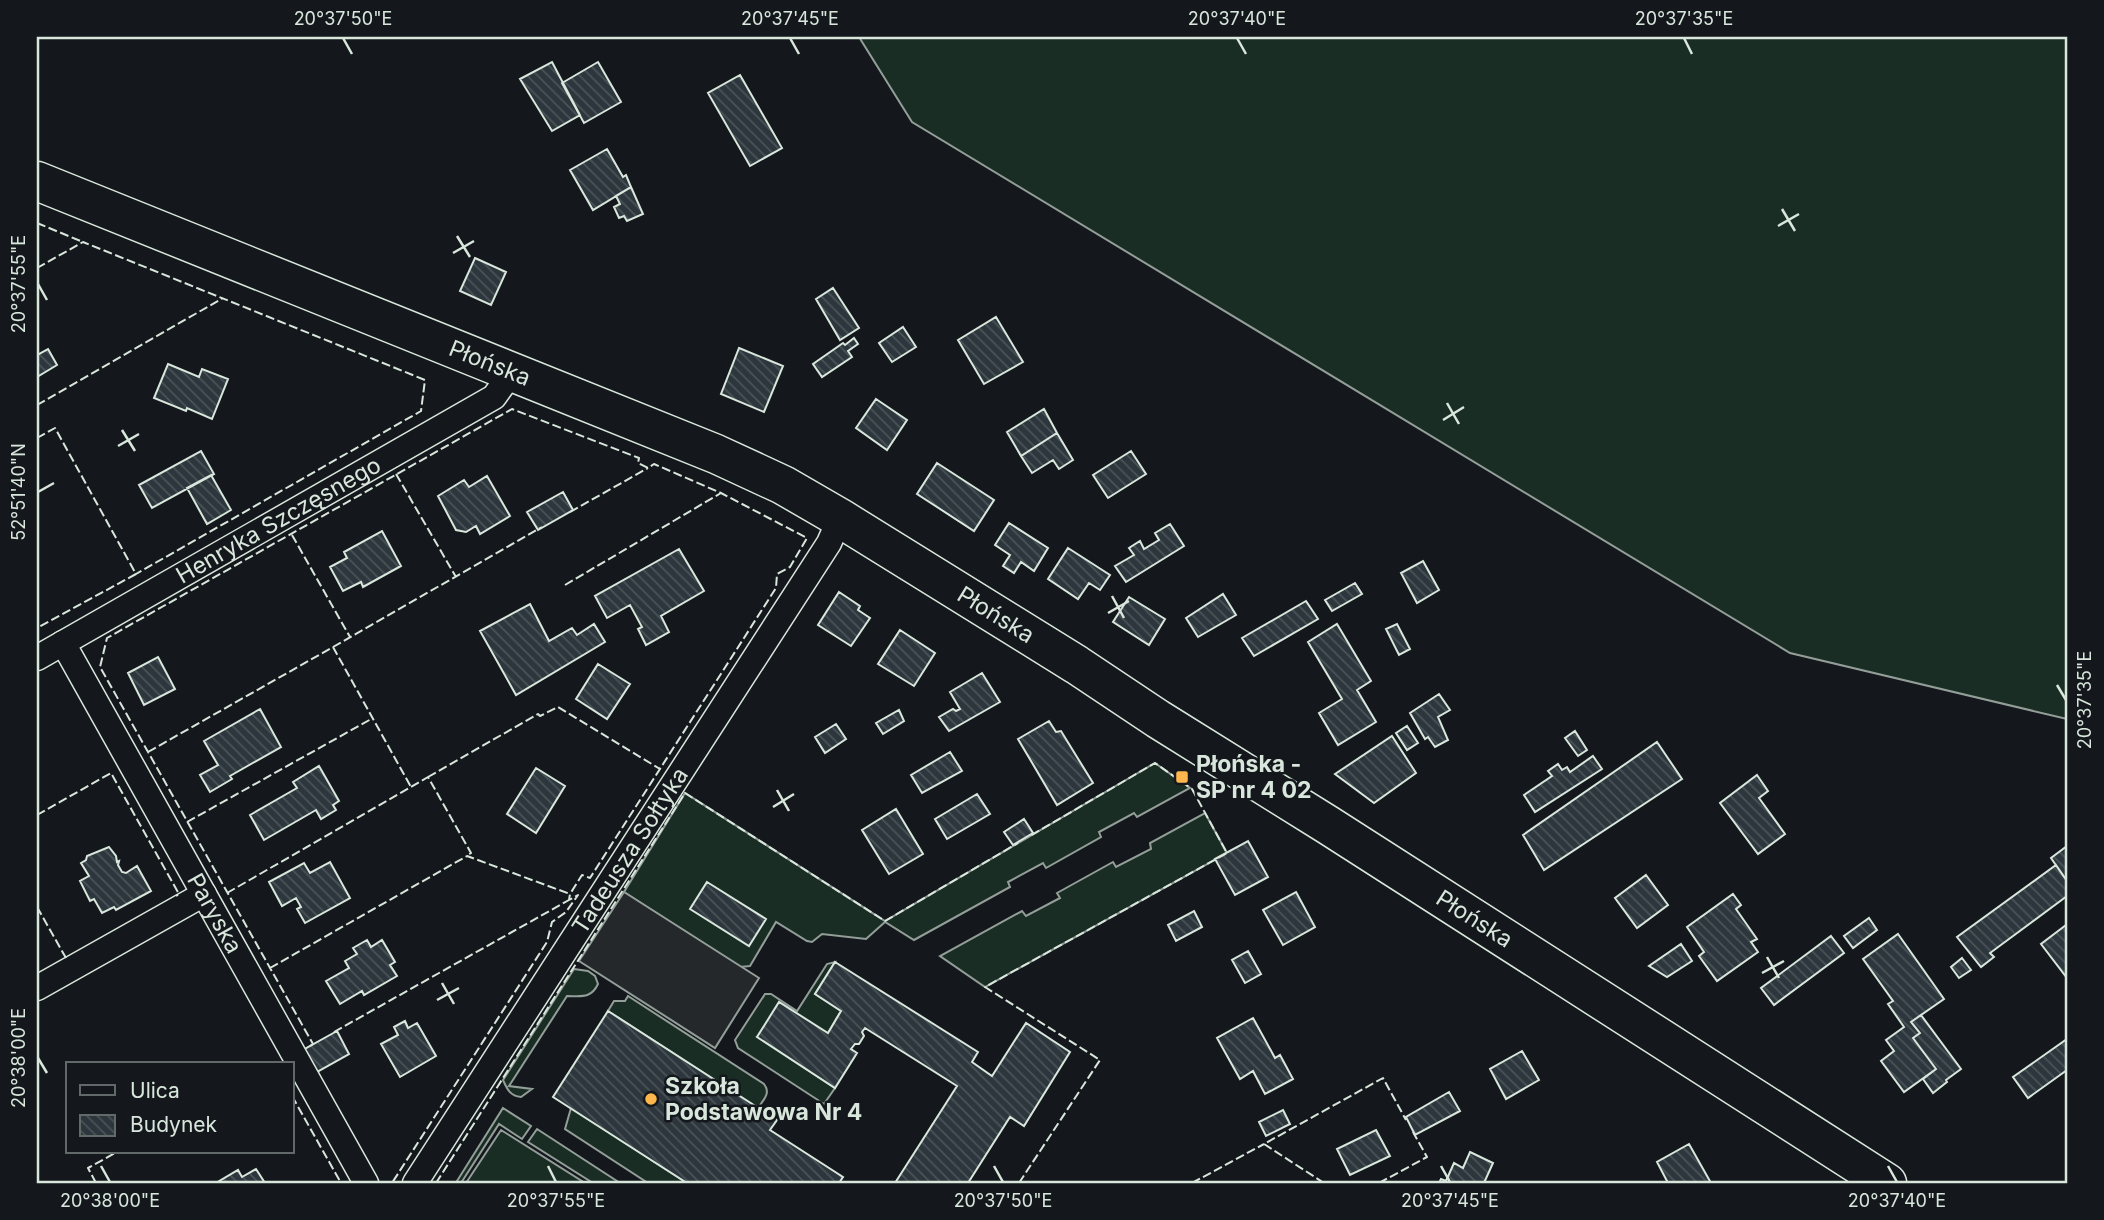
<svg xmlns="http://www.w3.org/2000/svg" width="2104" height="1220" font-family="Inter,sans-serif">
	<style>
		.grass { fill: #1a2d24; stroke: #939e99; stroke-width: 2 }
		.parking { fill: #24282b; stroke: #939e99; stroke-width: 2 }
		.building { fill: url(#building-back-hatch); stroke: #d8e6dc; stroke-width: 2 }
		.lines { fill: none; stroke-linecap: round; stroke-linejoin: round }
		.street-casing { stroke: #d8e6dc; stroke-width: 27 }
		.primary-casing { stroke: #d8e6dc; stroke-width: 41 }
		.street { stroke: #14181c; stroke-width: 24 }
		.primary { stroke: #14181c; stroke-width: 38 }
		.fence { stroke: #d8e6dc; stroke-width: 2; stroke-dasharray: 9 3.5; stroke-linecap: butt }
		.ticks { fill: none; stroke: #d8e6dc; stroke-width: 2.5 }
		.poi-dot { fill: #ffb74d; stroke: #14181c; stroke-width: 2.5 }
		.labels { text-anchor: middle; stroke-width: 5; stroke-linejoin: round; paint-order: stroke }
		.street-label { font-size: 23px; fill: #d8e6dc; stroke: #14181c }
		.poi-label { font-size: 23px; font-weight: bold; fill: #d8e6dc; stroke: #14181c; text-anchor: start }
		.neatline { fill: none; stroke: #d8e6dc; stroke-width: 2.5 }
		.ticks-label { font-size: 18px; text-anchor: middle; fill: #d8e6dc }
	</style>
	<defs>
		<pattern id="building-back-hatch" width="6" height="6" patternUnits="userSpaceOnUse" patternTransform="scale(1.75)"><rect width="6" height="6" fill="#2c363c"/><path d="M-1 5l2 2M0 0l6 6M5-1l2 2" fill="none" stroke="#4a5358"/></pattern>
	</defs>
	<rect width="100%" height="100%" fill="#14181c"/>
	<!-- grass -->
	<path class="grass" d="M859,37H2067V719L1790,653L912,122Z
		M1155,763L1190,788L1137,817L1134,813L1099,832L1101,837L1046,868L1043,863L1008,882L1010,887L914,940L885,922L866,939L822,934L812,942L807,941L776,922L750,966L740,967L624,892L685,793L885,921Z
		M1205,813L1227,853L985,987L940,956L1022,911L1026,916L1060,898L1057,893L1113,862L1116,867L1151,849L1150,843Z
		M835,962L815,994L841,1011L828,1033L758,1037L835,1088L824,1104L738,1048L735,1040L765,994H771L797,1011L827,964Z
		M574,969L588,971L595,976L598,984C591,999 581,996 567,996L509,1086L532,1089L521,1097C510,1096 507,1089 503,1080Z
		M628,996L764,1084C771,1093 764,1099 758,1108L608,1011L614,1001H625Z
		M503,1108L531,1126L522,1139L499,1124L461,1183L457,1181Z
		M571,1108L687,1183H648L565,1129Z
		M537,1129L620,1183H593L528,1142Z
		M501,1130L585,1183H466Z"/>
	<!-- parking -->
	<path class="parking" d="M624,892L759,978L715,1048L579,961Z"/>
	<!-- building -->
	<path class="building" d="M552,62L580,115L552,131L520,79Z
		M598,62L621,102L584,123L562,83Z
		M740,75L782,148L750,166L708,93Z
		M607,149L623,177L626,175L631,187L593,210L570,170Z
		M631,187L643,214L627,221L624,216L619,218L614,207L620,204L616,196Z
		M475,258L506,272L491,305L460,291Z
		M833,288L859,328L840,340L816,299Z
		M996,317L1023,362L984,384L958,340Z
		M903,327L916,347L892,362L879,343Z
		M854,338L858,344L848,351L852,357L822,377L813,364L843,343L845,345Z
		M739,348L783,366L764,412L721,394Z
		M48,349L57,365L37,377V355Z
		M168,364L199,377L202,369L228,379L212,419L187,408L186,411L154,398Z
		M876,399L907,420L887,450L856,428Z
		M1044,409L1057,433L1021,456L1007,432Z
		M1057,433L1073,460L1059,469L1053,460L1032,473L1021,456Z
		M201,451L214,474L152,508L139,485Z
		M1131,451L1146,474L1108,498L1093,475Z
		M937,463L994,500L974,531L917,494Z
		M211,475L231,510L207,524L187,488Z
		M487,476L510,516L480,534L476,526L466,532L456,530L438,496L464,480L469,487Z
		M563,492L573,510L538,530L527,512Z
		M1009,523L1048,548L1034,571L1021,562L1014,573L1003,566L1010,555L995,545Z
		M1170,524L1184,546L1126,582L1115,566L1134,555L1129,548L1140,541L1144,549L1159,540L1155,533Z
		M382,531L401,566L363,587L361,582L343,591L330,567L347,558L344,552Z
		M1068,548L1110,575L1100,590L1089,583L1078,599L1048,579Z
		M679,549L704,591L661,616L669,632L646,645L638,629L642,627L630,605L607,618L595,596Z
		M1423,561L1439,590L1417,603L1401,573Z
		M1355,583L1362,594L1332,611L1325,600Z
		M839,592L860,606L858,610L870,618L851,646L818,625Z
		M1223,594L1236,615L1198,637L1186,618Z
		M1129,597L1165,619L1149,645L1113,622Z
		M1306,601L1318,619L1254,656L1242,638Z
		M530,604L549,641L572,628L577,635L594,624L605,642L516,695L480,631Z
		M1337,624L1371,681L1357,690L1376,722L1338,745L1319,713L1342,699L1308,642Z
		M1397,624L1410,649L1399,655L1386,629Z
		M900,630L935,653L914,686L878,664Z
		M158,657L175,689L144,705L128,673Z
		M598,664L630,684L607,719L576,699Z
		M982,673L1000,702L949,731L939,717L953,709L956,711L960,709L950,692Z
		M1439,694L1450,710L1438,717L1448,740L1435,747L1428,737L1425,739L1410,713Z
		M260,709L281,747L230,776L232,779L210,792L200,775L218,765L204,741Z
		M899,710L904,721L883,734L876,723Z
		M1049,721L1056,732L1061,731L1093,783L1057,805L1018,739Z
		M836,724L846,739L825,753L815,737Z
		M1407,726L1418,743L1407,750L1396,733Z
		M1575,731L1587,750L1578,756L1565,738Z
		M1392,736L1416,773L1374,803L1335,774Z
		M1657,742L1682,779L1544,870L1523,835Z
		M950,752L962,771L922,793L911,775Z
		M1593,756L1602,769L1535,812L1524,795L1552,776L1548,771L1558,764L1562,770L1567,767L1570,772Z
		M319,766L339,801L333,805L336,810L321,819L316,810L264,840L250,815L297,788L293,782Z
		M536,768L565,786L536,833L507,814Z
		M1757,775L1768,791L1759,798L1785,834L1758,854L1720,803Z
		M977,794L990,814L947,839L935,819Z
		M896,809L923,854L889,874L862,830Z
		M1024,819L1033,833L1013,845L1004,832Z
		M1248,841L1268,877L1235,895L1215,859Z
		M2067,846V881L2051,858Z
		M109,847L116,856L117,862L119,861L118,865L122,872L126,873L137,866L151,891L116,910L114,907L102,913L94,899L90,901L80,881L89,876L81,863L86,860L87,856Z
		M330,862L350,898L305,923L297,909L301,907L296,898L282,906L269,882L304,863L310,873Z
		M2056,865L2067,881V896L1990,953L1994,957L1981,967L1957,937Z
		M1646,875L1668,905L1637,928L1615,898Z
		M707,882L766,919L749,946L690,909Z
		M1296,892L1315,927L1283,945L1263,910Z
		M1733,894L1741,905L1736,909L1757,939L1751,942L1758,952L1717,981L1699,956L1704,952L1687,927Z
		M1194,911L1202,927L1176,941L1168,925Z
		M1869,918L1877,930L1853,948L1844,936Z
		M2066,925L2067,927V978L2041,944Z
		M1898,934L1944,999L1911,1022L1920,1033L1913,1038L1936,1069L1904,1092L1881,1061L1894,1051L1886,1040L1904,1027L1888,1004L1893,1001L1863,959Z
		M1831,936L1844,953L1774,1005L1761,988Z
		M367,940L371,947L382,940L395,962L390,965L397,976L364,995L362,991L340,1004L326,981L349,968L345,961L357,954L353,948Z
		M1681,944L1692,961L1667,977L1649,966Z
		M1248,951L1261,974L1245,983L1232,960Z
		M1962,958L1971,970L1959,978L1951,967Z
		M835,962L978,1052L972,1062L992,1076L1026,1023L1070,1052L1024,1126L1010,1117L968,1183H895L957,1086L865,1028L862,1032L864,1036L859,1044H855L851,1049L857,1053L835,1088L757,1037L779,1002L828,1033L841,1011L815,994Z
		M608,1011L777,1120L770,1130L843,1177L839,1183H687L553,1097Z
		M1921,1015L1961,1069L1946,1080L1947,1082L1933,1093L1923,1079L1936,1069L1913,1038L1920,1033L1911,1022Z
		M1253,1018L1275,1058L1280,1055L1293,1079L1265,1094L1253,1071L1240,1079L1217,1038Z
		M405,1021L408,1028L417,1023L436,1056L400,1077L381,1044L398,1035L394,1027Z
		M337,1031L349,1054L315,1073L303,1050Z
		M2067,1039V1070L2028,1098L2013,1077Z
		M1522,1051L1539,1080L1506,1099L1490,1069Z
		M1449,1092L1460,1111L1415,1135L1406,1117Z
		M1283,1110L1290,1124L1266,1136L1259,1122Z
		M1376,1130L1390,1156L1350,1175L1337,1149Z
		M1689,1144L1711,1183H1668L1657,1162Z
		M1470,1152L1493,1163L1484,1183H1439L1441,1179L1446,1181L1454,1163L1463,1168Z
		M256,1169L265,1183H216L238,1170L242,1177Z"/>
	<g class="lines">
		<defs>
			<g id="street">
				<path id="s1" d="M63,643L366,1183"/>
				<path id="s2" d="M37,658L494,397L512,372"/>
				<path d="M37,988L204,894"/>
				<path id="s3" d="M415,1183L829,543L840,518"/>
			</g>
			<g id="primary">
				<path id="s4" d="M37,181L716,454L783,485L840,518L1077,665L1158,719L1328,825L1887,1183"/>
			</g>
		</defs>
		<!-- street casing -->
		<use href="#street" class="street-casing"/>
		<!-- primary casing -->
		<use href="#primary" class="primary-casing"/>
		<!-- street -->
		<use href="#street" class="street"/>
		<!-- primary -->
		<use href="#primary" class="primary"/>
		<!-- fence -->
		<path class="fence" d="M37,223L83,242
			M37,268L83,242L425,380L421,411L136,574
			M37,405L223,298
			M37,438L55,428L136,574L37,628
			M396,474L456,577
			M570,512L648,468
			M292,535L350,637
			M565,585L721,493
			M333,647L542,527
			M148,752L333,647L411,787
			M428,777L538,714L540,716L558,707L660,769
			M37,815L111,773L179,894L176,896
			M187,822L373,718
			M227,893L428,777L471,853L467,856
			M37,907L66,958
			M270,968L467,856L570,894
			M334,1032L569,900
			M310,1046L313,1044L100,667L107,638L512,409L639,458L638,463L648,468L654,464L721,493L807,538L790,567L777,574L776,588L590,878L582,875L570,894L569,900L578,895L566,912L552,922L547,942L392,1183
			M268,1064L273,1062L274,1064
			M292,1096L341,1183
			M96,1183L88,1168L117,1152
			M436,1183L685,793L885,921L1018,843
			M1019,1183L1100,1060L985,987L1227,853L1192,789L1155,763L1030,836
			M1192,1183L1264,1144
			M1324,1183L1264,1144L1383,1078L1406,1120
			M1379,1183L1427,1157L1413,1132"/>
	</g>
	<!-- ticks -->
	<path class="ticks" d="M343,38L352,54M790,38L799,54M1237,38L1246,54M1684,38L1692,54M1782,209L1795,231M1778,226L1799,214M457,236L470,257M453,253L474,241M38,284L47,300M1447,403L1459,424M1443,420L1464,407M122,430L135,451M118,446L139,434M38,492L54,483M1112,596L1124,618M1108,613L1129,601M2057,685L2066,700M777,790L789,811M773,807L794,794M1767,957L1779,978M1762,973L1784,961M442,983L454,1004M437,1000L459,988M38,1058L47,1073M101,1166L110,1182M548,1166L556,1182M994,1166L1003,1182M1441,1166L1450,1182M1888,1166L1897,1182"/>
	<!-- markers -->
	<g class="poi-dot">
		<rect x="1175" y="770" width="14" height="14" rx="3.5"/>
		<circle cx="651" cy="1099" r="7"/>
	</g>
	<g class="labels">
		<!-- street labels -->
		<g class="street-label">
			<text dy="8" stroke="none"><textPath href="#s4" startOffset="488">Płońska</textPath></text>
			<text dy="8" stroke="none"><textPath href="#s2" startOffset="278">Henryka Szczęsnego</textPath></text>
			<text dy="8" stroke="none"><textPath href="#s4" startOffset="1055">Płońska</textPath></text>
			<text dy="8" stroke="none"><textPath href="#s3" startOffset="396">Tadeusza Sołtyka</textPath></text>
			<text dy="8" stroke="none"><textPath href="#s1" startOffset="310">Paryska</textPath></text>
			<text dy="8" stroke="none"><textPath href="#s4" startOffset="1622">Płońska</textPath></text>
		</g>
		<!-- poi labels -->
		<g class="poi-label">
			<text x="1196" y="772">Płońska -<tspan x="1196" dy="26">SP nr 4 02</tspan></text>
			<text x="665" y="1094">Szkoła<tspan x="665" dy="26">Podstawowa Nr 4</tspan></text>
		</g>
	</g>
	<!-- border -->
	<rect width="2104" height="1220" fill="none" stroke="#14181c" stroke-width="77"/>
	<!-- legend -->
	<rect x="66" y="1062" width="228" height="91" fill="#14181c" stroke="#626a69" stroke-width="2"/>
	<rect x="80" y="1085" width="35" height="10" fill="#14181c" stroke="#626a69" stroke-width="2"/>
	<text x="130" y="1098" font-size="21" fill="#d8e6dc">Ulica</text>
	<rect x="80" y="1115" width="35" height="21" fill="url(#building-back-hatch)" stroke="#626a69" stroke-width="2"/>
	<text x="130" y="1132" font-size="21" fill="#d8e6dc">Budynek</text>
	<rect x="38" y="38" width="2028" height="1144" class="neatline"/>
	<g class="ticks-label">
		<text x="343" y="25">20°37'50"E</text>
		<text x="790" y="25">20°37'45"E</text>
		<text x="1237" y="25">20°37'40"E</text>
		<text x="1684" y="25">20°37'35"E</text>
		<text transform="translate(19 284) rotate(-90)" y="6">20°37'55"E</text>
		<text transform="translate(19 492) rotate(-90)" y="6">52°51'40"N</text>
		<text transform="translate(2085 700) rotate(-90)" y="6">20°37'35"E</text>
		<text transform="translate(19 1058) rotate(-90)" y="6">20°38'00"E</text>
		<text x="110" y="1207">20°38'00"E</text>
		<text x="556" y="1207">20°37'55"E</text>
		<text x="1003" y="1207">20°37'50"E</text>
		<text x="1450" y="1207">20°37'45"E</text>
		<text x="1897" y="1207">20°37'40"E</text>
	</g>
</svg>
